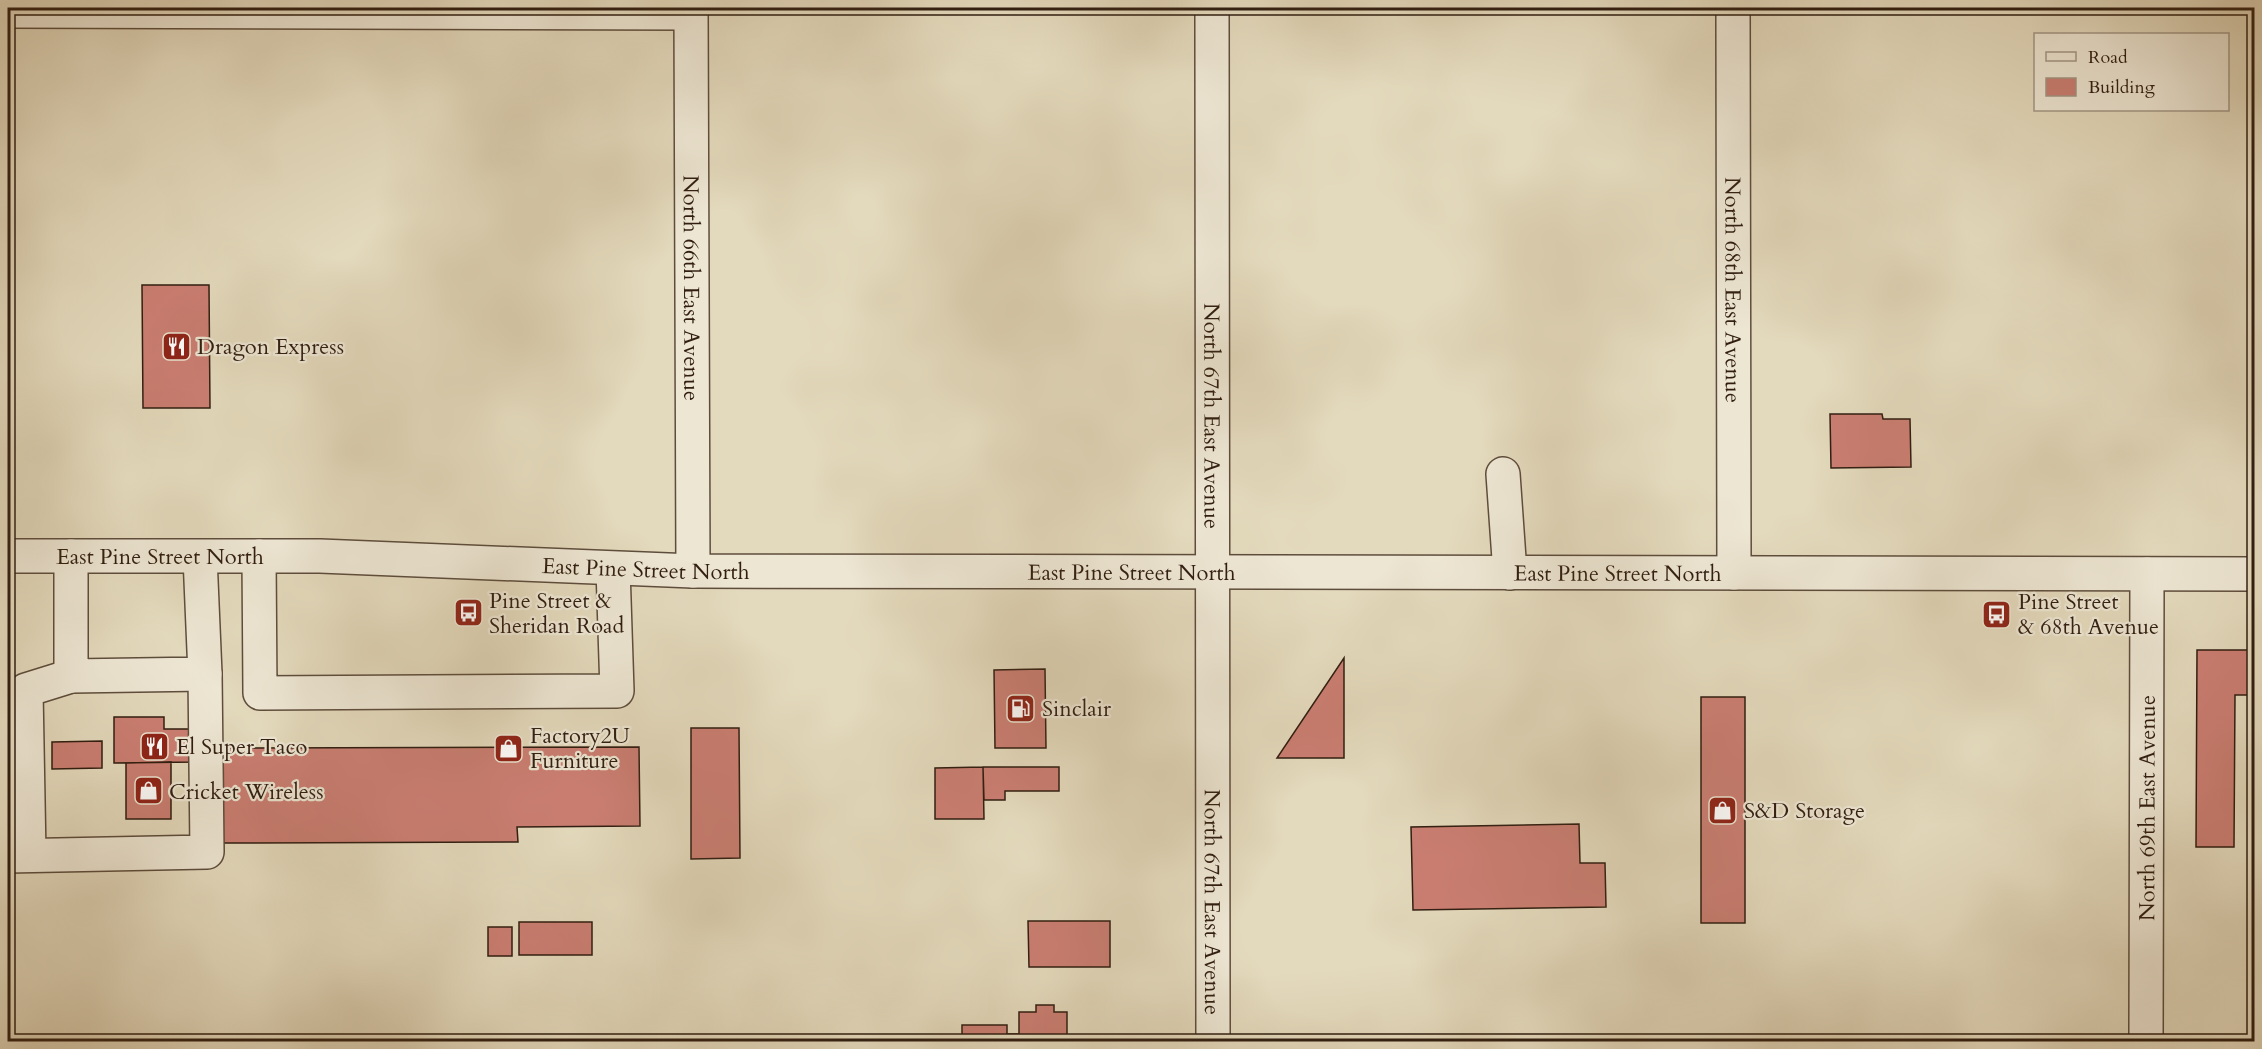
<svg xmlns="http://www.w3.org/2000/svg" width="2262" height="1049" font-family="Cardo,serif">
	<style>
		.building { fill: #ca7e72; stroke: #311e11; stroke-width: 1.5 }
		.lines { fill: none; stroke-linecap: round; stroke-linejoin: round }
		.minor-casing { stroke: #5e4d3c; stroke-width: 36 }
		.minor { stroke: #ede6d3; stroke-width: 33 }
		.labels { text-anchor: middle; stroke-width: 4.5; stroke-linejoin: round; paint-order: stroke }
		.street-label { font-size: 22px; fill: #311e11; stroke: #ede6d3 }
		.poi-label { font-size: 22px; fill: #311e11; stroke: #ede6d3; text-anchor: start }
	</style>
	<rect width="100%" height="100%" fill="#e3d9bc"/>
	<filter id="stains"><feTurbulence type="fractalNoise" baseFrequency=".00333" numOctaves="4"/><feColorMatrix values="0 0 0 0 .2 0 0 0 0 .09 0 0 0 0 .02 0 0 0 .5 -.17"/></filter>
	<radialGradient id="worn" r=".72"><stop offset=".6" stop-color="#630" stop-opacity="0"/><stop offset="1" stop-color="#630" stop-opacity=".3"/></radialGradient>
	<!-- building -->
	<path class="building" d="M142,285H209L210,408H143Z
		M1830,414H1882L1883,419H1910L1911,467L1831,468Z
		M2197,650H2253V695H2235L2234,847H2196Z
		M1344,658V758H1277Z
		M1045,669L1046,748H995L994,670Z
		M1701,697H1745V923H1701Z
		M114,717H164V729H196V762L114,763Z
		M691,728H739L740,858L691,859Z
		M102,741V768L52,769V742Z
		M639,747L640,826L517,827L518,842L220,843L219,748Z
		M171,762V819H126V763Z
		M983,767L984,819H935V768Z
		M983,767H1059V791H1005V800H984Z
		M1579,824L1580,863H1605L1606,907L1413,910L1411,827Z
		M1028,921H1110V967H1029Z
		M519,922H592V955H519Z
		M488,927H512V956H488Z
		M1036,1005H1054V1012H1067V1042H962V1025H1007V1034H1019V1012H1036Z"/>
	<g class="lines">
		<defs>
			<g id="minor">
				<path id="s1" d="M691,8L693,571"/>
				<path id="s2" d="M1212,8L1213,1042"/>
				<path id="s3" d="M1733,8L1734,573"/>
				<path d="M8,11L691,13"/>
				<path d="M1503,474L1510,573"/>
				<path id="s4" d="M8,556H320L693,571L2254,574"/>
				<path d="M71,556V676L205,674L200,557"/>
				<path d="M259,556L260,693L617,691L613,569"/>
				<path d="M29,855L26,690L71,676"/>
				<path d="M8,856L207,852L205,674"/>
				<path id="s5" d="M2146,1042L2147,574"/>
			</g>
		</defs>
		<!-- minor casing -->
		<use href="#minor" class="minor-casing"/>
		<!-- minor -->
		<use href="#minor" class="minor"/>
	</g>
	<!-- icons -->
	<defs>
		<symbol id="restaurant-square" viewBox="-11 -11 22 22"><rect x="-9" y="-9" width="18" height="18" rx="4" fill="#8f2418" stroke="#ede6d3"/><path d="M-5-6h1v4h1v-4h1v4h1v-4h1v5L-1.5 .5V6h-2V.5L-5-1ZM5-6V6H3V1.5H1.5Q1.5-4 5-6Z" fill="#fff"/></symbol>
		<symbol id="bus-square" viewBox="-11 -11 22 22"><rect x="-9" y="-9" width="18" height="18" rx="4" fill="#8f2418" stroke="#ede6d3"/><path d="M-5-6H5V4H4V6H2V4H-2V6H-4V4H-5ZM-3.5-4V0h7V-4ZM-3.5 1.2v1.5H-2V1.2ZM2 1.2v1.5H3.5V1.2Z" fill="#fff"/></symbol>
		<symbol id="fuel-square" viewBox="-11 -11 22 22"><rect x="-9" y="-9" width="18" height="18" rx="4" fill="#8f2418" stroke="#ede6d3"/><path d="M-5.5-6h7V0h2V4h1.3V-2.5L3-4.5l.8-.8L6-3V5H2.5V1h-1V6h-7ZM-4.2-4.7v3.2H.2V-4.7Z" fill="#fff"/></symbol>
		<symbol id="shop-square" viewBox="-11 -11 22 22"><rect x="-9" y="-9" width="18" height="18" rx="4" fill="#8f2418" stroke="#ede6d3"/><path d="M-5-2.5h2.3a2.7 3.5 0 0 1 5.4 0H5L5.5 6h-11ZM-1.5-2.5h3a1.5 2.3 0 0 0-3 0Z" fill="#fff"/></symbol>
	</defs>
	<g fill-rule="evenodd">
		<use href="#restaurant-square" x="160" y="330" width="33" height="33"/>
		<use href="#bus-square" x="452" y="596" width="33" height="33"/>
		<use href="#bus-square" x="1980" y="598" width="33" height="33"/>
		<use href="#fuel-square" x="1004" y="692" width="33" height="33"/>
		<use href="#restaurant-square" x="138" y="730" width="33" height="33"/>
		<use href="#shop-square" x="492" y="732" width="33" height="33"/>
		<use href="#shop-square" x="132" y="774" width="33" height="33"/>
		<use href="#shop-square" x="1706" y="794" width="33" height="33"/>
	</g>
	<g class="labels">
		<!-- street labels -->
		<g class="street-label">
			<text dy="8" stroke="none"><textPath href="#s1" startOffset="280">North 66th East Avenue</textPath></text>
			<text dy="8" stroke="none"><textPath href="#s3" startOffset="282">North 68th East Avenue</textPath></text>
			<text dy="8" stroke="none"><textPath href="#s2" startOffset="408">North 67th East Avenue</textPath></text>
			<text dy="8" stroke="none"><textPath href="#s4" startOffset="152">East Pine Street North</textPath></text>
			<text dy="8" stroke="none"><textPath href="#s4" startOffset="638">East Pine Street North</textPath></text>
			<text dy="8" stroke="none"><textPath href="#s4" startOffset="1124">East Pine Street North</textPath></text>
			<text dy="8" stroke="none"><textPath href="#s4" startOffset="1610">East Pine Street North</textPath></text>
			<text dy="8" stroke="none"><textPath href="#s5" startOffset="234">North 69th East Avenue</textPath></text>
			<text dy="8" stroke="none"><textPath href="#s2" startOffset="894">North 67th East Avenue</textPath></text>
		</g>
		<!-- poi labels -->
		<g class="poi-label">
			<text x="197" y="354">Dragon Express</text>
			<text x="489" y="608">Pine Street &amp;<tspan x="489" dy="25">Sheridan Road</tspan></text>
			<text x="2018" y="609">Pine Street<tspan x="2018" dy="25">&amp; 68th Avenue</tspan></text>
			<text x="1042" y="716">Sinclair</text>
			<text x="530" y="743">Factory2U<tspan x="530" dy="25">Furniture</tspan></text>
			<text x="176" y="754">El Super Taco</text>
			<text x="169" y="799">Cricket Wireless</text>
			<text x="1744" y="818">S&amp;D Storage</text>
		</g>
	</g>
	<!-- margin -->
	<rect width="2262" height="1049" fill="none" stroke="#e3d9bc" stroke-width="30"/>
	<rect x="9" y="9" width="2244" height="1031" fill="none" stroke="#311e11" stroke-width="3"/>
	<rect x="15" y="15" width="2232" height="1019" fill="none" stroke="#311e11" stroke-width="1.5"/>
	<!-- legend -->
	<rect x="2034" y="33" width="195" height="78" fill="#ede6d3" stroke="#a29685" stroke-width="1.5"/>
	<rect x="2046" y="52" width="30" height="9" fill="#ede6d3" stroke="#a29685" stroke-width="1.5"/>
	<text x="2088" y="63" font-size="18" fill="#311e11">Road</text>
	<rect x="2046" y="78" width="30" height="18" fill="#ca7e72" stroke="#a29685" stroke-width="1.5"/>
	<text x="2088" y="93" font-size="18" fill="#311e11">Building</text>
	<rect width="100%" height="100%" filter="url(#stains)"/>
	<rect width="100%" height="100%" fill="url(#worn)"/>
</svg>
